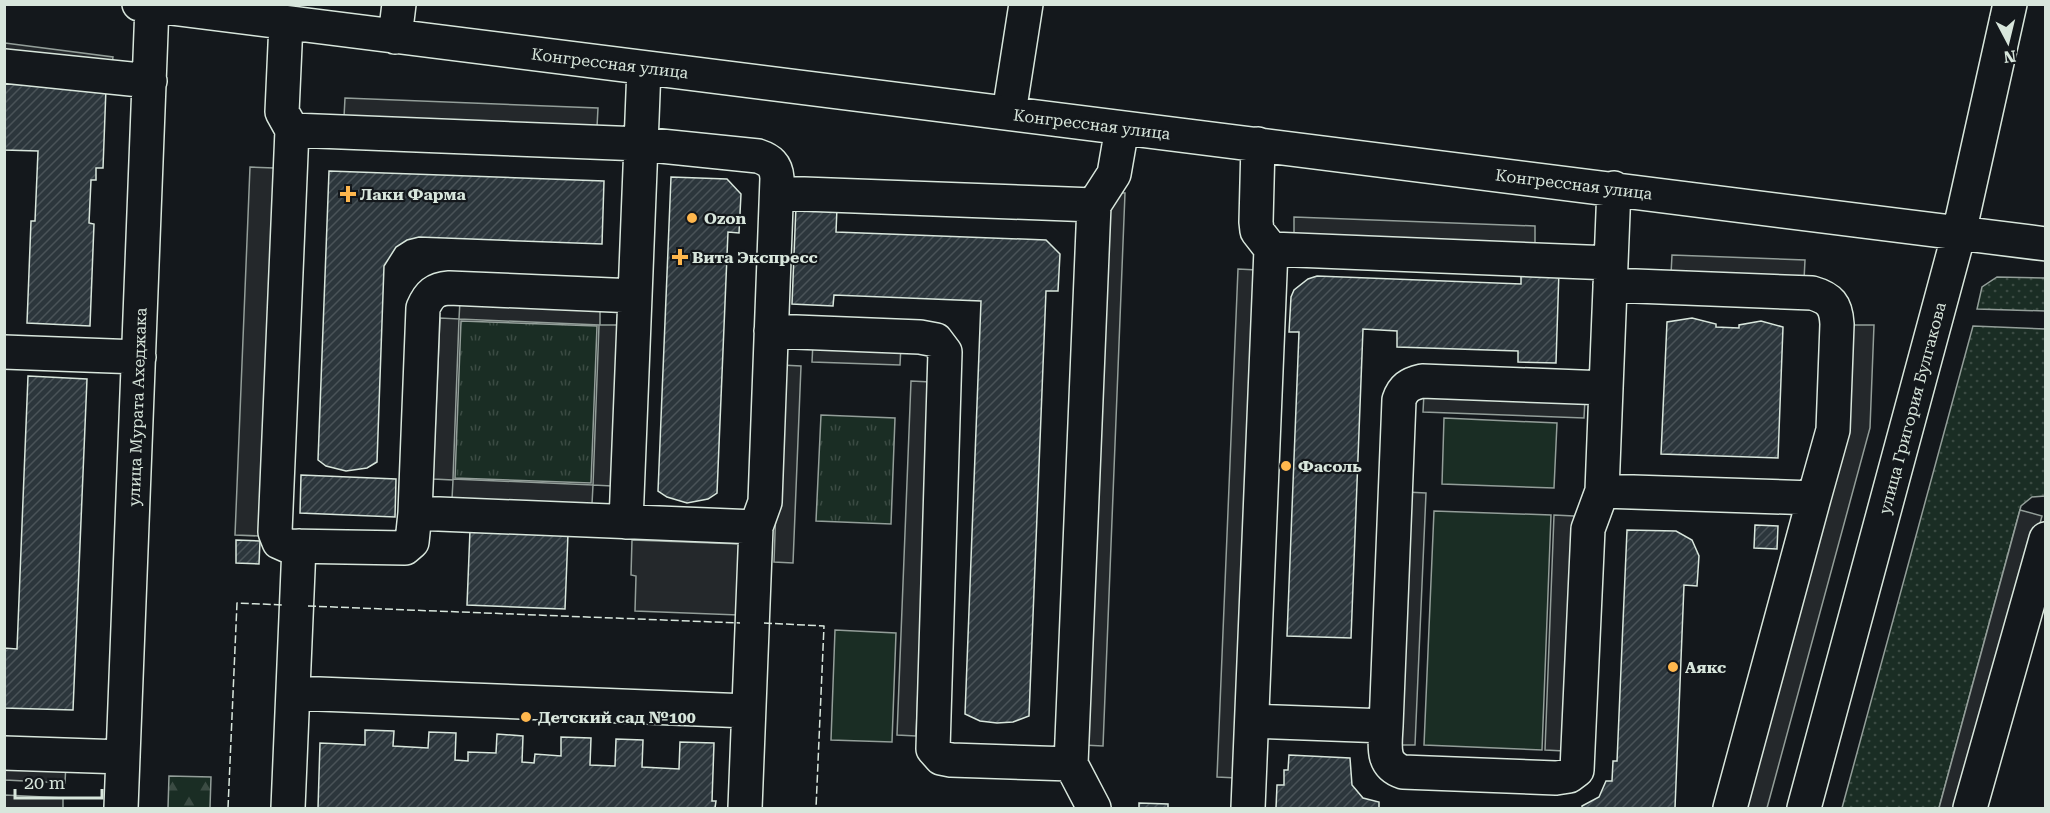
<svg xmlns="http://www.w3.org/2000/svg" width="2050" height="813" font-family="'Roboto Serif',serif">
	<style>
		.grass { fill: url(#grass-dots); stroke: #939e99; stroke-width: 1.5 }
		.forest { fill: url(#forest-firs); stroke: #939e99; stroke-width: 1.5 }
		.park { fill: url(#park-tufts); stroke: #939e99; stroke-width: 1.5 }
		.pitch { fill: #1a2d24; stroke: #939e99; stroke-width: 1.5 }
		.parking { fill: #24282b; stroke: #939e99; stroke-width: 1.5; fill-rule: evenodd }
		.building { fill: url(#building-hatch); stroke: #d8e6dc; stroke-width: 1.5 }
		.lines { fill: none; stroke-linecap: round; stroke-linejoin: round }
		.minor-casing { stroke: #d8e6dc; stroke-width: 36 }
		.minor { stroke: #14181c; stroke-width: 33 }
		.fence { stroke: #d8e6dc; stroke-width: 1.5; stroke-dasharray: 8 3; stroke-linecap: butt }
		.poi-dot { fill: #ffb74d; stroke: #14181c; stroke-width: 2 }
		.labels { text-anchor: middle; stroke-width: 4.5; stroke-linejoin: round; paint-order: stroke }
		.street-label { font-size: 16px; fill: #d8e6dc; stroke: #14181c }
		.poi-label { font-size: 16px; font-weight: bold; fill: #d8e6dc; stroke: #14181c; text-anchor: start }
	</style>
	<defs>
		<pattern id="grass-dots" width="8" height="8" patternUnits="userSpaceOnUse" patternTransform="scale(1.5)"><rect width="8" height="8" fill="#1a2d24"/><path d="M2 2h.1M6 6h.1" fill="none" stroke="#3b4b43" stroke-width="1.8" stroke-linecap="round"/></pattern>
		<pattern id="forest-firs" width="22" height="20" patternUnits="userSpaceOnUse" patternTransform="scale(1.5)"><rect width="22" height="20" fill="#1a2d24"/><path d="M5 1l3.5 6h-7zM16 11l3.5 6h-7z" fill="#3b4b43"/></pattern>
		<pattern id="park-tufts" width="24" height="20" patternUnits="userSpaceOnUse" patternTransform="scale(1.5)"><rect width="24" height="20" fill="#1a2d24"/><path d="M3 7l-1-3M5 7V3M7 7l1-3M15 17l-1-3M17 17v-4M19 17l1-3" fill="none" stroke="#3b4b43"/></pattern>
		<pattern id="building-hatch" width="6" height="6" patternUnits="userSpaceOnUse" patternTransform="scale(1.5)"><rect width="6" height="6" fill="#2c363c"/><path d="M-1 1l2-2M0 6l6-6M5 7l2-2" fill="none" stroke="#4a5358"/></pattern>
	</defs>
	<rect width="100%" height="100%" fill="#14181c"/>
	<!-- grass -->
	<path class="grass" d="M1997,277L2045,278V311L1977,309L1982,287Z
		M1973,326L2045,329V496L2032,497L2021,506L1939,808H1842Z"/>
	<!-- forest -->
	<path class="forest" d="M169,776L211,777L210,808H168Z"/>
	<!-- park -->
	<path class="park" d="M461,321L597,326L591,483L455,478Z
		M821,415L895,418L891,524L816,521Z"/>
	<!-- pitch -->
	<path class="pitch" d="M1444,418L1557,423L1554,488L1442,484Z
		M1434,511L1551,515L1542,750L1424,745Z
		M835,630L896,633L892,742L831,740Z"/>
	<!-- parking -->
	<path class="parking" d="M5,43L113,57L111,73L5,60Z
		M345,98L598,108L597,127L344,117Z
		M250,167L274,168L259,536L235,535Z
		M1105,192L1125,193L1103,746L1083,745Z
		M1294,217L1535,226V245L1294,236Z
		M1672,255L1805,260L1804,280L1671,274Z
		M1238,269L1257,270L1237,778L1217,777Z
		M460,300L600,305V325H619L612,486L593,485L592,504L452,499L453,480L433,479L440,318L459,319ZM459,319L599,325L593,485L453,479Z
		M1852,325H1874L1870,428L1767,808H1744Z
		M813,342L901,345L900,365L812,362Z
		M781,365L801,366L793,563L774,562Z
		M911,381L931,382L916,736L897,735Z
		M1424,393L1585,399L1584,418L1423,412Z
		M1406,492L1426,493L1415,745H1396Z
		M2020,510L2042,516L1963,808H1939Z
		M1554,515L1574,516L1564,751L1545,750Z
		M632,540L741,544L738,615L635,611L636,576L631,575Z
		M5,761L66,763L65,783L5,780Z
		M5,795L63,798V808H5Z"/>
	<!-- building -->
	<path class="building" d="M4,84L106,88L103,168H96V180H91L89,223L94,224L90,326L27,323L31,221H35L38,151L4,150Z
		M329,171L604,181L602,244L419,237L407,240L396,247L384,266L377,462L367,468L346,471L326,466L318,460Z
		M671,177L727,179L741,194L739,233L728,232L717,493L708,499L687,503L667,497L658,491Z
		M796,206L837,208L836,232L1046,240L1060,254L1058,291H1046L1029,716L1013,722L997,723L980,721L965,714L981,301L834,295L833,306L792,304Z
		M1521,269L1559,270L1556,363L1518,362V351L1397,347V331L1363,329L1351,638L1287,636L1299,332H1289L1291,297L1294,290L1308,279L1317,276L1521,284Z
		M1692,318L1716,324V327L1739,328V325L1761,321L1783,327L1778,458L1661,454L1667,322Z
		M28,376L87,379L73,710L4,708V648L17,649Z
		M301,475L396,479L395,517L300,513Z
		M1755,525L1778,526L1777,549L1754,548Z
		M470,530L568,534L565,609L467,605Z
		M1627,530L1676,531L1692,540L1699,556L1697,586L1684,585L1675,808H1582V806L1599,797L1606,781H1612L1613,761H1617Z
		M236,540L260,541L259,564L236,563Z
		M365,730L394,731L393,746L428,748L429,732L456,733L455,760L468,761V752L496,753L497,734L523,736L522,762L534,763L535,754L561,756V737L591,738L590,765L615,766L616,739L643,740L642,767L679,769L680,742L714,743L712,801H716L715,808H318L320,743L365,745Z
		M1289,755L1350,758L1352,785L1363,798L1379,802V808H1276L1277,785H1284V770H1288Z
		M1139,803L1168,804V808H1139Z"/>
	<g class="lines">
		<defs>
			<path id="minor" d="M139,4L2046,244
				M286,23L282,112L292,130L275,532L279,542L288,546L405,548L412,542L415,513L756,527L765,502L777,178C776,165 770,160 758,156L641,144L292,130
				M395,37L399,4
				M4,66L150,81
				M1009,113L1026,4
				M777,193L1094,205L1114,174L1122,128
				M1271,249L1611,263
				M635,296L644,68
				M771,331L920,337L936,340L945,352L933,749L941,758L951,760L1071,764L1094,205
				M4,352L139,357
				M1606,388L1614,188
				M1602,491L1814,498L1833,430L1837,324C1836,305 1830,298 1812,293L1610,285
				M415,513L423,308C429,294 435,289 449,288L635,296L626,522
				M293,693L748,711
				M1252,721L1386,726L1399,400C1403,388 1409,384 1422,381L1606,388L1602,491L1588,529L1577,770L1569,776L1556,778L1403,772C1381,765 1385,746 1386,726
				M4,753L123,757
				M1071,764L1094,808
				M121,808L152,6
				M288,808L299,546
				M745,808L756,527
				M1248,808L1271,249L1257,231L1256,222L1258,144
				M1730,808L1814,498
				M1804,808L1959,233L2010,4
				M1970,808L2046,539"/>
		</defs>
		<!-- minor casing -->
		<use href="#minor" class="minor-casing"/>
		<!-- minor -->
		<use href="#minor" class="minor"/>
		<!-- fence -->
		<path class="fence" d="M308,606L740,623
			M764,623L824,626L816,808
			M228,808L237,603L284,605"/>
	</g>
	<!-- markers -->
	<g class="poi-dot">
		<path d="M345 185h6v6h6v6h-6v6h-6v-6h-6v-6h6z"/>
		<circle cx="692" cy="218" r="6"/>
		<path d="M677 248h6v6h6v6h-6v6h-6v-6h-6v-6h6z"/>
		<circle cx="1286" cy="466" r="6"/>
		<circle cx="1673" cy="667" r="6"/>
		<circle cx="526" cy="717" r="6"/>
	</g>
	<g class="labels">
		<!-- street labels -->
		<g class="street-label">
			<text transform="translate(610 63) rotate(7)" y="6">Конгрессная улица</text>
			<text transform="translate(1092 124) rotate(7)" y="6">Конгрессная улица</text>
			<text transform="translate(1574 184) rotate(7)" y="6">Конгрессная улица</text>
			<text transform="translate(137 407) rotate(-88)" y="6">улица Мурата Ахеджака</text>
			<text transform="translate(1912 408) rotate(-75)" y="6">улица Григория Булгакова</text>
		</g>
		<!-- poi labels -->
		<g class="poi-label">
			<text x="360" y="200">Лаки Фарма</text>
			<text x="704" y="224">Ozon</text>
			<text x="692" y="263">Вита Экспресс</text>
			<text x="1298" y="472">Фасоль</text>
			<text x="1685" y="673">Аякс</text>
			<text x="538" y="723">Детский сад №100</text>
		</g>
	</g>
	<!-- border -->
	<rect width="2050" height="813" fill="none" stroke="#d8e6dc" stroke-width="12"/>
	<!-- north arrow -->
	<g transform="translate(2008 42) rotate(173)" stroke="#14181c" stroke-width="4.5" paint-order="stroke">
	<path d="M0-4.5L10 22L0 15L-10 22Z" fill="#d8e6dc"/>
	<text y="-9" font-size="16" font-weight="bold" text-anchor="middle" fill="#d8e6dc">N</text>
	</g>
	<!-- scale -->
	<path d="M15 789v9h87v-9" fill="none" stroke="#d8e6dc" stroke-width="3"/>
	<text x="24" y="789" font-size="18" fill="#d8e6dc" stroke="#14181c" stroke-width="4.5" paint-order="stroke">20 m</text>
</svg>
